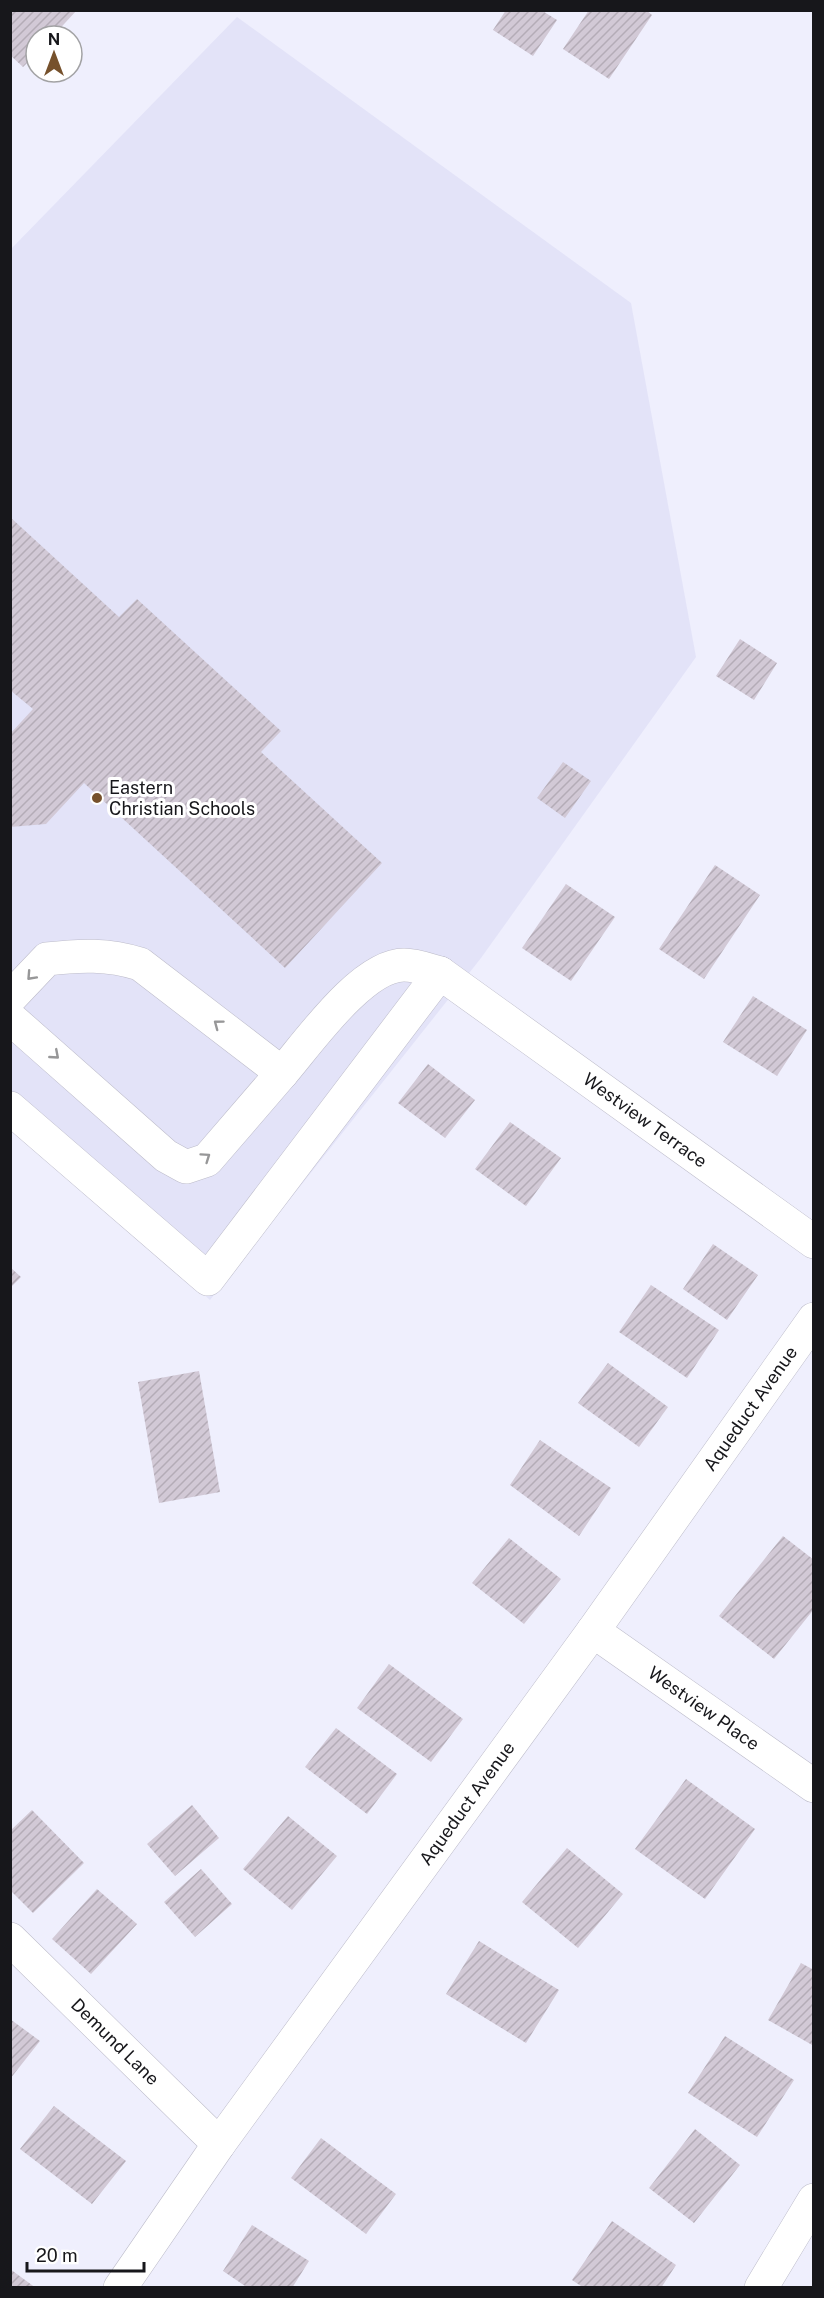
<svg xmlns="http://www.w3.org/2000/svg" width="824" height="2298" font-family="'Public Sans',sans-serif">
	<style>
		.built { fill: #e3e3f8 }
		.building { fill: url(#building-hatch) }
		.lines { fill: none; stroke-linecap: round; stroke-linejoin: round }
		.minor-casing { stroke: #bdbcca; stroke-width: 34 }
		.minor { stroke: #fff; stroke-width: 33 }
		.oneway { stroke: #979798 }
		.poi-dot { fill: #76512c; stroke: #fff; stroke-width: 2 }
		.labels { text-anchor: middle; stroke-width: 6; stroke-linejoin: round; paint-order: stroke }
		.poi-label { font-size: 18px; fill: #17171b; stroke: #fff; text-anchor: start }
		.street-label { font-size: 18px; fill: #17171b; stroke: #fff }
	</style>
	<defs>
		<pattern id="building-hatch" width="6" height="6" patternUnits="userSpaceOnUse" patternTransform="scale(1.5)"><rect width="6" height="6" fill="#d2c9d6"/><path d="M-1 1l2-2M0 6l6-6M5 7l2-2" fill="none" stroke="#b4acb7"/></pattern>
	</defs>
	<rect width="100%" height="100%" fill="#efeffd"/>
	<!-- built -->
	<path class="built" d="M237,17L631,303L696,657L481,958L210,1300L11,1124V249Z"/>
	<!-- building -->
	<path class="building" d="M10,10H77L53,36H36V54L23,67L10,55Z
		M506,10H541L557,20L533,56L493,30Z
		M589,10H646L652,15L609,79L563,49Z
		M10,517L119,617L137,599L281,731L261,752L382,863L285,968L84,783L46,824L10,827V734L33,709L10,690Z
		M740,639L777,663L754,700L716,676Z
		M563,762L591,781L565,818L537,798Z
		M715,865L760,895L704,979L659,949Z
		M566,884L615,917L571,981L522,948Z
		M753,996L807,1030L777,1076L723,1042Z
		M428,1064L475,1100L445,1138L398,1103Z
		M510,1122L561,1158L526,1206L475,1169Z
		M713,1244L758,1275L727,1320L683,1289Z
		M10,1267L21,1277L10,1288Z
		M651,1285L719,1330L687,1378L619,1332Z
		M608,1363L668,1407L639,1447L578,1403Z
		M199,1371L220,1492L159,1503L138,1382Z
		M540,1440L611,1488L579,1536L510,1485Z
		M783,1536L814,1560V1609L774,1659L719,1616Z
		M509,1538L561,1579L524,1624L472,1583Z
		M389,1664L463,1719L431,1762L357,1708Z
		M336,1728L397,1774L367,1814L305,1767Z
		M686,1779L755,1829L705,1899L635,1849Z
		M192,1805L219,1838L175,1876L147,1844Z
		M32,1810L84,1863L33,1913L10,1890V1831Z
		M288,1816L337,1856L292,1910L243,1869Z
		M567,1848L623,1894L578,1948L522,1902Z
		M201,1869L232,1904L195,1937L164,1902Z
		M97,1889L137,1924L91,1974L52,1939Z
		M479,1941L559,1990L526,2043L446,1994Z
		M801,1963L814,1970V2046L768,2020Z
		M10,2019L40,2041L10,2079Z
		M725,2036L794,2080L757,2137L688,2093Z
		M54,2106L126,2161L92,2204L20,2149Z
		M695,2129L740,2165L694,2223L649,2188Z
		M321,2138L396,2194L366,2234L291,2178Z
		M612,2221L676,2265L661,2288H584L572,2280Z
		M252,2225L309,2261L292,2288H248L223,2271Z
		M10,2269L36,2288H10Z"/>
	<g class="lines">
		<defs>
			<g id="minor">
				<path d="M10,998L47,959C80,955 108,954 140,964L282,1073L207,1160L186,1167L166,1156L10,1018"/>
				<path d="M282,1073C308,1043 362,965 404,965C416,965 429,970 440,973"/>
				<path id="s1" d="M10,1108L208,1279L440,973L814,1242"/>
				<path id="s2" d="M593,1631L814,1786"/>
				<path id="s3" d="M10,1939L219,2144"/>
				<path id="s4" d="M120,2288L219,2144L593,1631L814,1319"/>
				<path d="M761,2288L814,2200"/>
			</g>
		</defs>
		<!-- minor casing -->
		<use href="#minor" class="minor-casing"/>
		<!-- minor -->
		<use href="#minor" class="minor"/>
	</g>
	<!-- one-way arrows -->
	<defs><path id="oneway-chevron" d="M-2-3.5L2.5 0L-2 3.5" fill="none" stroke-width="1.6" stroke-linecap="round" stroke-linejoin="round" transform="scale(1.5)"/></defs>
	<g class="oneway">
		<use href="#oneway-chevron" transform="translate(31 976) rotate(133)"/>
		<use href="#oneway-chevron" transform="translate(218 1024) rotate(-143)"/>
		<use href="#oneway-chevron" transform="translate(55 1055) rotate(41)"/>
		<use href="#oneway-chevron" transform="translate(206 1157) rotate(-35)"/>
	</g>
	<!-- markers -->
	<circle class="poi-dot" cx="97" cy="798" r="6"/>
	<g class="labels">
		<!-- poi labels -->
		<g class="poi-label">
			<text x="109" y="794">Eastern<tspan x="109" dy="21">Christian Schools</tspan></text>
		</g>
		<!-- street labels -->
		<g class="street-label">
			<text dy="6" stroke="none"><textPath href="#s1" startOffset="898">Westview Terrace</textPath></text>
			<text dy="6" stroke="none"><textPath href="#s4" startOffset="1082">Aqueduct Avenue</textPath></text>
			<text dy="6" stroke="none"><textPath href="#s2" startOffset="135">Westview Place</textPath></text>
			<text dy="6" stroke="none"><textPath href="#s4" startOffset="596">Aqueduct Avenue</textPath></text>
			<text dy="6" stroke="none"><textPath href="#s3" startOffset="147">Demund Lane</textPath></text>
		</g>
	</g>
	<!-- border -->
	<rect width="824" height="2298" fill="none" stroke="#17171b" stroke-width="24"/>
	<!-- north arrow -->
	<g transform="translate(54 54)"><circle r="28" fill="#ffffff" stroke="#a2a2a4" stroke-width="1.5"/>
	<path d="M0-4.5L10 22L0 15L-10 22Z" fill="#76512c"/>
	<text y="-9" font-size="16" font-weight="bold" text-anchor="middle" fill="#17171b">N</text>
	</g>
	<!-- scale -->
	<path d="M27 2262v9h117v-9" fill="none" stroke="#17171b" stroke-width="3"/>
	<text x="36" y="2262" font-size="18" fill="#17171b" stroke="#ffffff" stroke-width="4.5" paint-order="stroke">20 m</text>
</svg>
